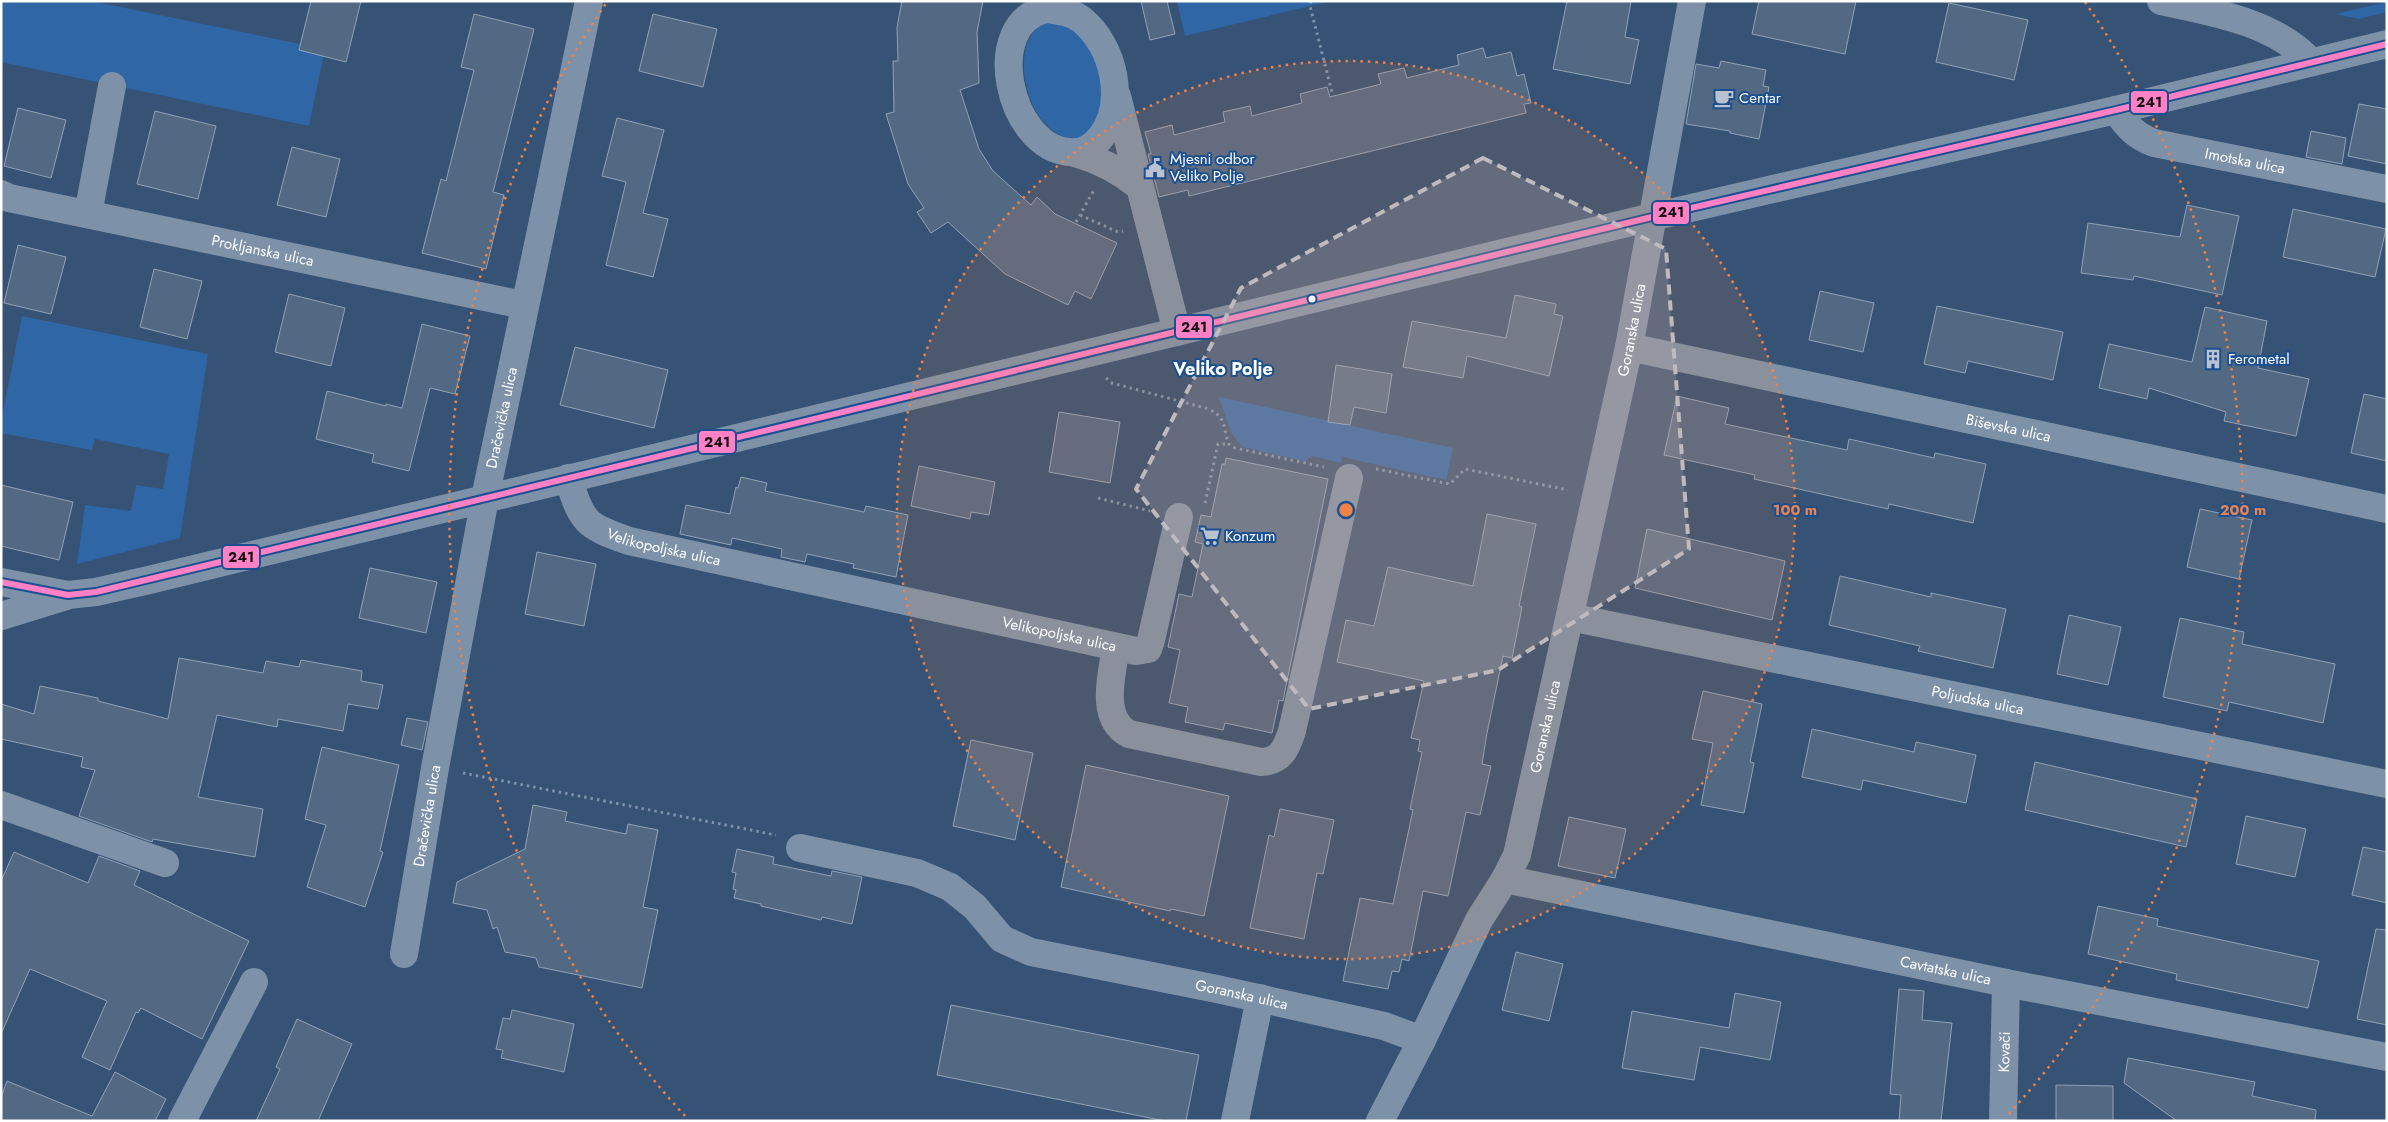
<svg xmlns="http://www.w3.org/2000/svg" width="2388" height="1122" font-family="Jost,sans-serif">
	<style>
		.green { fill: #2f66a5 }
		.building { fill: #526984; stroke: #92a2b6 }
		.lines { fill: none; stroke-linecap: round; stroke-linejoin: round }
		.path { stroke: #7d92a8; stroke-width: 3; stroke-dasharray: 2.5 4; stroke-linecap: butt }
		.minor { stroke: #7d92a8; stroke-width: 28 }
		.bus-1-casing { stroke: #1b4f8f; stroke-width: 10 }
		.bus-1 { stroke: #ff80c5; stroke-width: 6 }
		.marked { fill: #b9c2ce; fill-opacity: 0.2; stroke: #b9c2ce; stroke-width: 4; stroke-dasharray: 10 6; stroke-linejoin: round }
		.ring { fill: none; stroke: #ee8249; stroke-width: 2.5; stroke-dasharray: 2.5 5 }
		.bus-dot { fill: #fff; stroke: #1b4f8f; stroke-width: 2 }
		.labels { text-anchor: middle; stroke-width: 4; stroke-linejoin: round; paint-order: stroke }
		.poi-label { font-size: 15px; fill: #fff; stroke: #1b4f8f; text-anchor: start }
		.street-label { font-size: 15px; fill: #fff; stroke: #1b4f8f }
		.quarter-label { font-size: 18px; font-weight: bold; fill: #fff; stroke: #1b4f8f }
		.centre { fill: #ee8249; stroke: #1b4f8f; stroke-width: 2.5 }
		.ring-label { font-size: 15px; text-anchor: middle; font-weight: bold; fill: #ee8249; stroke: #1b4f8f; stroke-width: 4; stroke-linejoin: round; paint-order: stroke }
		.line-badge { stroke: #1b4f8f; stroke-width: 2 }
		.pale-badge-label { font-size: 14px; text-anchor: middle; font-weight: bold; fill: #111 }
	</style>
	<rect width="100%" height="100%" fill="#365274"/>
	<!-- green -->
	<path class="green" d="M1,1H91L325,49L309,126L1,62Z
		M1177,1H1331L1185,36Z
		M2387,2V12L2359,19L2335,14Z
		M1043,22L1068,23L1094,49L1106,98L1089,135C1084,137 1078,140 1074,139C1037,136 1019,82 1025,52C1027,39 1034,31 1043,22Z
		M22,316L208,354L180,538L77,564L85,505L131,511L136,485L163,489L169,454L95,439L92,450L1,433V422Z
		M1219,397L1453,448L1446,480L1342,457L1341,463L1313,456L1305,461L1242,447L1231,433Z"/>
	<!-- building -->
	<path class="building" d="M311,1H361L346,62L299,50Z
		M902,1H983L977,32L979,83L960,90L979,149L993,171L1031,205L1037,197L1055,214L1117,243L1091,299L1075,291L1068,305L1005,274L948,222L931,233L917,212L924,208L908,184L886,114L894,112L893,61H898L897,27Z
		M1141,1H1167L1175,34L1150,40Z
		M1567,1H1631L1625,37L1639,40L1630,84L1553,69Z
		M1759,1H1856L1845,54L1752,34Z
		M1949,3L2028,20L2014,80L1936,62Z
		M474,14L534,29L493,192L504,195L486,269L422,253L441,179L446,181L474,70L461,67Z
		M653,14L717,29L703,87L639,71Z
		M1483,48L1486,58L1511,52L1517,76L1524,74L1531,103L1524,104L1526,113L1189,196L1188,190L1159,197L1148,154H1151L1145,132L1172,125L1174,135L1225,122L1223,112L1250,106L1252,116L1302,103L1300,94L1327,87L1330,97L1381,84L1378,74L1404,68L1407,78L1459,65L1457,55Z
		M1721,61L1766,70L1763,86L1769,87L1759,139L1730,133V131L1686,124L1696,64L1719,68Z
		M2359,104L2387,109V164L2348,156Z
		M18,108L66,120L51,178L4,166Z
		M155,111L216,126L198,199L137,184Z
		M617,118L664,130L643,213L668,219L653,277L606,265L626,182L602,176Z
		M2311,131L2346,138L2342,164L2306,157Z
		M292,147L340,159L326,217L277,205Z
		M2187,205L2239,216L2222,295L2134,276L2133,280L2081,273L2088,223L2180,237Z
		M2293,209L2386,229L2375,277L2283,257Z
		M18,245L66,257L51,314L4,303Z
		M154,269L202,281L187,339L140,327Z
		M1820,291L1874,303L1863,352L1809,340Z
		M289,294L345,308L331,366L275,352Z
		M1515,295L1556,304L1554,314L1563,316L1549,376L1467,356L1463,378L1403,367L1412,321L1506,338Z
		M1937,306L2063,332L2053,380L1968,361L1965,373L1924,364Z
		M2205,307L2267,321L2258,368L2309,379L2296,436L2224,421L2226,412L2149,388L2147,399L2099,388L2109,344L2192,362Z
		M422,324L470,336L455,394L430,388L409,471L372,462L374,454L316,439L327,391L386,406V404L402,408Z
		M575,347L668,370L654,428L560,405Z
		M1336,365L1392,374L1386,413L1354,407L1350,425L1328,422Z
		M2364,394L2387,399V461L2351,453Z
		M1677,396L1729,408L1725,424L1847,450L1849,439L1934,458L1935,453L1986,464L1973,523L1889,504L1888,509L1754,479L1755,475L1664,455Z
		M1059,412L1120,422L1110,483L1049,472Z
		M1226,458L1328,479L1287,681L1283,701L1279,700L1272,733L1225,723L1223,730L1185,722L1188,707L1169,703L1180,650L1168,647L1179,594L1192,597L1203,544L1195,542L1201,515L1211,517L1222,464H1225Z
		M919,466L995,482L989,515L971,512L970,519L911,506Z
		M741,477L767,483L765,491L864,512L866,506L908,515L896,577L853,568L854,564L807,554L805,562L781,557L782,549L732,538L731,545L680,534L686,505L730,514L736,487L738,488Z
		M1,485L73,502L59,560L1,546Z
		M2200,509L2252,520L2239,579L2187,567Z
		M1487,514L1536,524L1519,606L1522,607L1512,658L1503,656L1487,733L1482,764L1491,766L1480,815L1466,812L1448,896L1423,891L1409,961L1402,959L1399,972L1392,971L1388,989L1343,981L1360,898L1393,904L1413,810L1410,809L1422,752L1418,751L1420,740L1411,738L1424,681L1337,662L1346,620L1374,626L1388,567L1473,586Z
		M1647,529L1785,561L1772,620L1635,588Z
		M537,552L596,564L584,626L525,614Z
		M370,568L437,582L426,633L359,618Z
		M1840,576L1931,597V593L2006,609L1993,668L1918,651L1920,646L1829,625Z
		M2069,615L2121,627L2108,685L2057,674Z
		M2180,618L2244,632L2242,644L2335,664L2323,723L2229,702L2227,711L2163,697Z
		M179,658L263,673L266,661L299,667L301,660L362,671L361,681L383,685L378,709L348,704L343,731L278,719L277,727L217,715L198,797L263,809L255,857L153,839L152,842L79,816L95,770L81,767L83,757L1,739V704L34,714L40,686L98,698V701L168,719Z
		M1703,691L1762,704L1750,762L1754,763L1744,813L1701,805L1713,743L1692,739Z
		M407,718L428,722L422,750L401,745Z
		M1812,729L1914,752L1916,742L1976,755L1966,803L1863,780L1861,790L1802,777Z
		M971,740L1033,753L1015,840L953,826Z
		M322,747L399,765L380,851L383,852L365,907L307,887L326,825L305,819Z
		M2035,762L2197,799L2186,847L2025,810Z
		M1086,765L1229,796L1204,916L1171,909L1170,911L1061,887Z
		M533,805L567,812L565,821L626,834L628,824L658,830L643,907L658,910L642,988L539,967L536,958L505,952L497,927L493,929L487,910L453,903L457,882L525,849Z
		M1280,809L1334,820L1323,874L1317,873L1304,939L1250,928L1269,835L1274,837Z
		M2246,816L2306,829L2295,877L2236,864Z
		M1569,817L1626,829L1615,878L1558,866Z
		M2363,847L2387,852V903L2352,895Z
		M737,849L774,857L773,864L831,876L832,871L862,877L852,924L822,917L821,920L761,906V904L734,898L736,890L733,889L736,873L732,872Z
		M14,852L88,883L99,856L140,871L134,885L249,941L202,1039L141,1008L138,1013L136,1012L110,1070L82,1057L107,1001L30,969L1,1034V881Z
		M2098,906L2158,919L2157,926L2319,961L2308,1008L2176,980L2177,974L2088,954Z
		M2376,929L2387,930V1025L2357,1019Z
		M1516,952L1563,964L1549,1021L1502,1010Z
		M1899,989L1924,991L1922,1020L1952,1023L1941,1121H1899L1901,1095L1890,1094Z
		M1735,993L1781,1002L1770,1060L1700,1047L1694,1080L1622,1068L1632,1011L1729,1028Z
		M951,1005L1199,1055L1186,1121H1165L937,1075Z
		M512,1010L574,1024L564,1072L501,1058L503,1050L496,1049L503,1018L510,1019Z
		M297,1019L352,1044L318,1121H256L280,1069L276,1067Z
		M2128,1058L2255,1082L2252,1096L2316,1110L2315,1121H2177L2124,1083Z
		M115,1072L166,1099L155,1121H1V1097L7,1081L92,1116Z
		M2056,1085L2113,1086V1121H2056Z"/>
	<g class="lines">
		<!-- path -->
		<path class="path" d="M1311,1L1310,6L1333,96
			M1080,215L1118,232L1123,231
			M1076,222L1094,190
			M1106,378L1112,383L1209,409C1228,419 1222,427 1229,444L1235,448L1324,467
			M1376,469L1450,484L1465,469L1568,490
			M1098,498L1150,511
			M1205,503L1218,444H1229
			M463,773L776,835"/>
		<!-- minor -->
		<g class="minor">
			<path d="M2161,1C2212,12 2275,22 2311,62"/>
			<path d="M1047,9C1060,11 1072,12 1082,20C1114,46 1127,103 1101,137C1093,147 1082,154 1069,152C1008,147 981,22 1047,9Z"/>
			<path d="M1117,96L1177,332"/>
			<path id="s1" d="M2116,110C2127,127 2136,136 2154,143L2387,189"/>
			<path d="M1075,153C1100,160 1119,170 1139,186"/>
			<path id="s2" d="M1,194L9,198L523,305"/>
			<path d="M88,214L112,86"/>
			<path id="s3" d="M1629,347L2387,509"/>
			<path id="s4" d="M568,478C583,523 584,525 629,541L1136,651L1148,649L1151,640L1179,517"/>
			<path d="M1,582L68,595L96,592L149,580L1652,217L2116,110L2387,44"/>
			<path d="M1,616L66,596"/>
			<path id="s5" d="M1570,617L2387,784"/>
			<path d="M1116,647C1112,673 1099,719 1129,734L1261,762C1281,761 1286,749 1292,731L1349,478"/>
			<path d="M1,805L165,863"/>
			<path id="s6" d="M800,848L917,873L950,887L975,907L1002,939L1031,952L1217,989L1384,1026L1422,1040L1479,920L1505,879L1517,855L1629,347L1692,1"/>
			<path id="s7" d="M1505,879L2006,983L2387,1057"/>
			<path id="s8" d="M404,954L435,768L485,498L589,1"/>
			<path d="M182,1121L254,982"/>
			<path d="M1235,1121L1260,998"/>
			<path d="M1380,1121L1422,1040"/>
			<path id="s9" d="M2003,1121L2006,983"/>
		</g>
		<defs>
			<path id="bus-1" d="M1,582L68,595L96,592L1652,217L2116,110L2387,44"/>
		</defs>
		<!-- bus-1 casing -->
		<use href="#bus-1" class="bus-1-casing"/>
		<!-- bus-1 -->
		<use href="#bus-1" class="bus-1"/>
	</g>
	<!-- marked area -->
	<path class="marked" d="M1483,158L1666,249L1689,549L1498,670L1309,709L1136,489L1241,288Z"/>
	<!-- distance rings -->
	<circle cx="1346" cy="510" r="449" fill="#ee8249" fill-opacity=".12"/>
	<g class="ring">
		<circle cx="1346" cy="510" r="449"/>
		<path d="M685 1116A897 897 0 0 1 607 2M2085 2A897 897 0 0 1 2007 1116"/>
	</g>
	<!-- icons -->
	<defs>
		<symbol id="cafe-bare" viewBox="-9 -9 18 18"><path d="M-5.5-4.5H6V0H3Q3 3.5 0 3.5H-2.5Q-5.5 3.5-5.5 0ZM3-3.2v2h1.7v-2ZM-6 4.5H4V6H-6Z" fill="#b9c2ce" stroke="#1b4f8f" stroke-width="2.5" paint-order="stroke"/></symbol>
		<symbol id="civic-bare" viewBox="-9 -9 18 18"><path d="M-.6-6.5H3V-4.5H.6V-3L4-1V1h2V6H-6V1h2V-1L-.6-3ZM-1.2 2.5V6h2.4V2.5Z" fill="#b9c2ce" stroke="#1b4f8f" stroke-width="2.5" paint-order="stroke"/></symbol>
		<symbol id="building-bare" viewBox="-9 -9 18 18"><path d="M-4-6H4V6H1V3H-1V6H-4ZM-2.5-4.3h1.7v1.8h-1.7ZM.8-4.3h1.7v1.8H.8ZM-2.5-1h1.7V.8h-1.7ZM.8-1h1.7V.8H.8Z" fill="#b9c2ce" stroke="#1b4f8f" stroke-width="2.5" paint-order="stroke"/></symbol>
		<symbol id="supermarket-bare" viewBox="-9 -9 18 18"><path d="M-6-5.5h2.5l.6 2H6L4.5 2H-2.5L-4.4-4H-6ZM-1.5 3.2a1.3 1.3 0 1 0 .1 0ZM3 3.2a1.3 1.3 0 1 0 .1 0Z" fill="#b9c2ce" stroke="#1b4f8f" stroke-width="2.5" paint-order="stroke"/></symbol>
	</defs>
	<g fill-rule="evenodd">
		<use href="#cafe-bare" x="1710" y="84" width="28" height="28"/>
		<use href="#civic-bare" x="1141" y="154" width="28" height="28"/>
		<use href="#building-bare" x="2199" y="345" width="28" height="28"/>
		<use href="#supermarket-bare" x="1196" y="522" width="28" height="28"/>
	</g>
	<!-- markers -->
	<circle class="bus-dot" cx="1312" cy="299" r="4.5"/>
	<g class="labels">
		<!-- poi labels -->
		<g class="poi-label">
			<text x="1739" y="103">Centar</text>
			<text x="1170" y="164">Mjesni odbor<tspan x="1170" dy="17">Veliko Polje</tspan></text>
			<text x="2228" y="364">Ferometal</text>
			<text x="1225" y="541">Konzum</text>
		</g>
		<!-- street labels -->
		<g class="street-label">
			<text dy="5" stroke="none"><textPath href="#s1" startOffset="144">Imotska ulica</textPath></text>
			<text dy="5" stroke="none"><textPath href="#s2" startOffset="268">Prokljanska ulica</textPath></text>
			<text dy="5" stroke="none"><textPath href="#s6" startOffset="1408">Goranska ulica</textPath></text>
			<text dy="5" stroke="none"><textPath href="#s8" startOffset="545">Dračevička ulica</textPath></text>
			<text dy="5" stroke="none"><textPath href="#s3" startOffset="388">Biševska ulica</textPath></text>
			<text dy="5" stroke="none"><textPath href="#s4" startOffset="129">Velikopoljska ulica</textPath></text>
			<text dy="5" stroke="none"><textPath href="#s4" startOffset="534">Velikopoljska ulica</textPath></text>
			<text dy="5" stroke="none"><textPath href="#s5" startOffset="416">Poljudska ulica</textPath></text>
			<text dy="5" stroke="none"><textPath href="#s6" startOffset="1002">Goranska ulica</textPath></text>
			<text dy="5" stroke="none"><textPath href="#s8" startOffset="140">Dračevička ulica</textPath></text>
			<text dy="5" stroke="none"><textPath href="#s7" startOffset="450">Cavtatska ulica</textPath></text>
			<text dy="5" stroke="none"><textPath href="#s6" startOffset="476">Goranska ulica</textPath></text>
			<text dy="5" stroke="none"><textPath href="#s9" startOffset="69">Kovači</textPath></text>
		</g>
		<!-- quarter labels -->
		<g class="quarter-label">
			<text x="1223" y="375">Veliko Polje</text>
		</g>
	</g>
	<circle cx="1346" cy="510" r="8" class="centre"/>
	<g class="ring-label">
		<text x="1795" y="515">100 m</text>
		<text x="2243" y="515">200 m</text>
	</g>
	<g class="line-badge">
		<rect x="2130" y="90" width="38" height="24" rx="5" fill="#ff80c5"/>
		<rect x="1652" y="201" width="38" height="24" rx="5" fill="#ff80c5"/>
		<rect x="1175" y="315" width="38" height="24" rx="5" fill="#ff80c5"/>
		<rect x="698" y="430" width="38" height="24" rx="5" fill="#ff80c5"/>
		<rect x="222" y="545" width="38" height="24" rx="5" fill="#ff80c5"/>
	</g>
	<g class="pale-badge-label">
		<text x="2149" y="107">241</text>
		<text x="1671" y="217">241</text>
		<text x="1194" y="332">241</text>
		<text x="717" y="447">241</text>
		<text x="241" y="562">241</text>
	</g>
	<!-- border -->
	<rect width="2388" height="1122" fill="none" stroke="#ffffff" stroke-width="5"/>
</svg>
